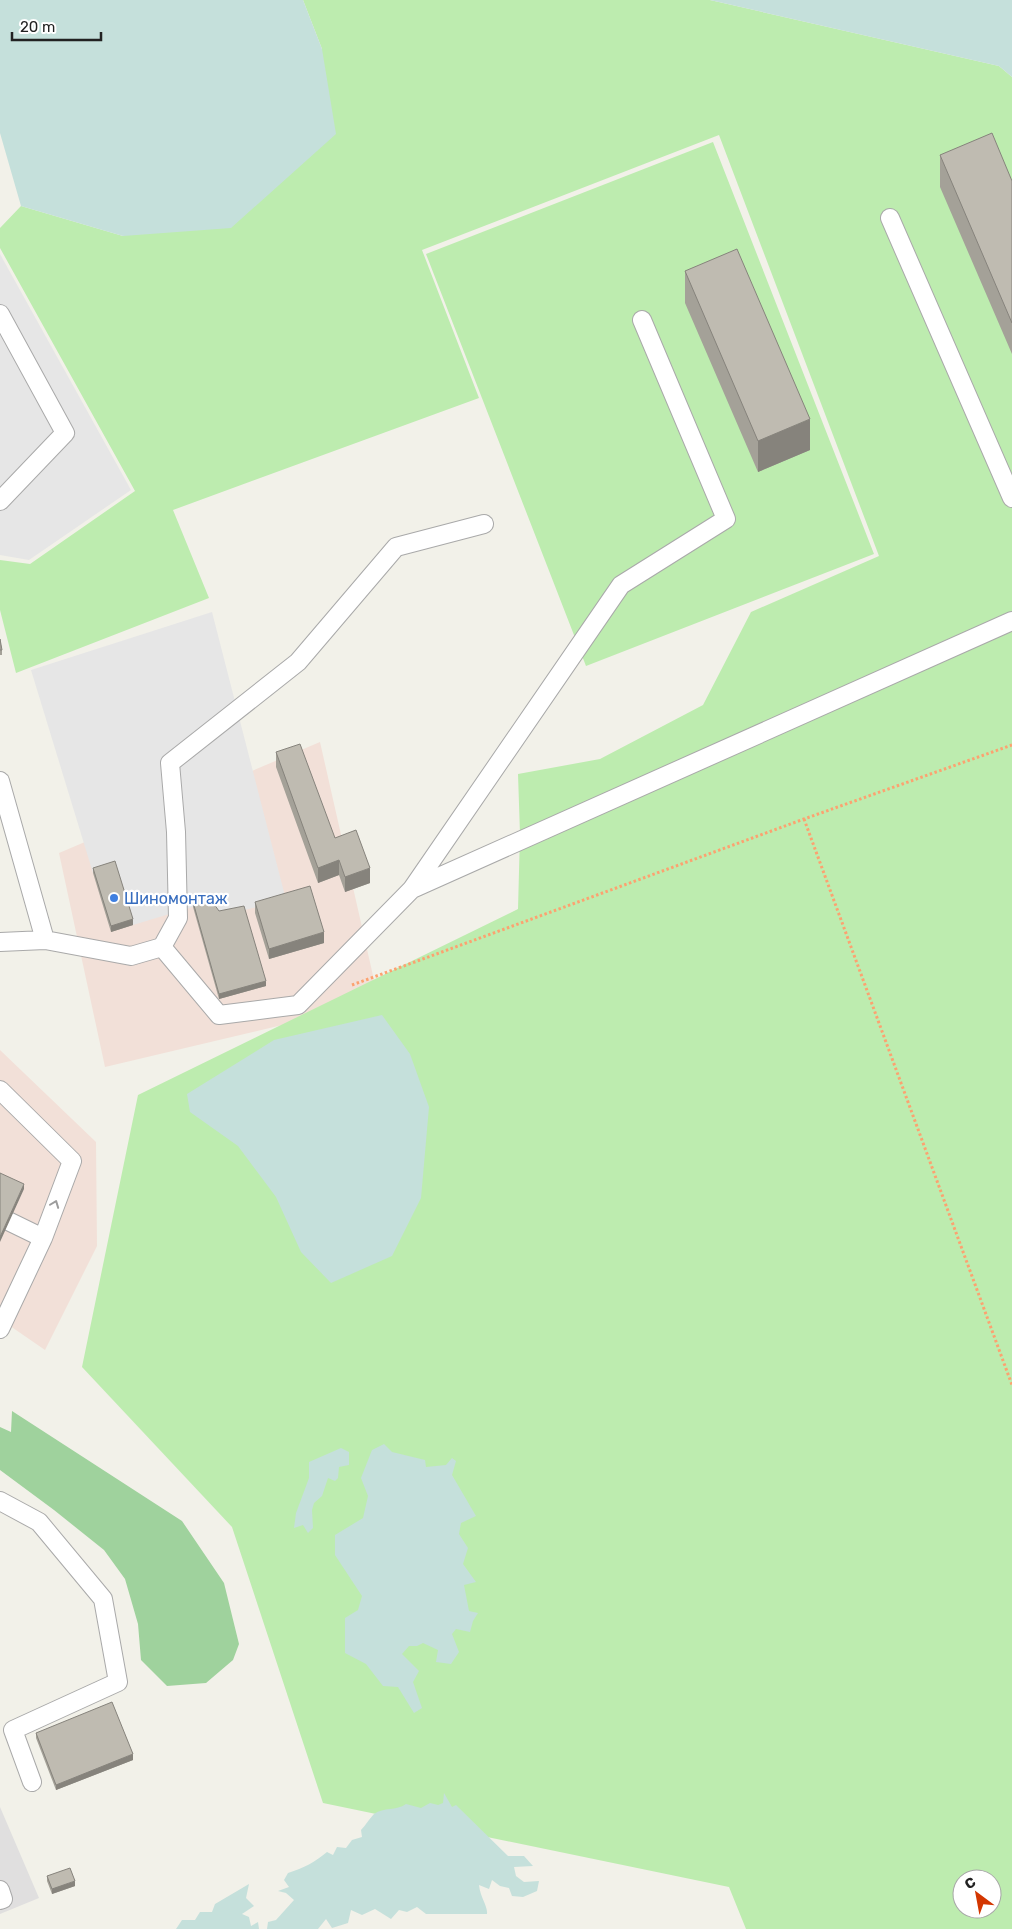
<svg xmlns="http://www.w3.org/2000/svg" width="1012" height="1929" font-family="Rubik,sans-serif">
	<style>
		.residential { fill: #e0dfdf }
		.commercial { fill: #f2e0d8 }
		.grass { fill: #bdecaf; fill-rule: evenodd }
		.forest { fill: #9fd29d }
		.wetland { fill: #c5e0db }
		.parking { fill: #e6e6e6 }
		.lines { fill: none; stroke-linecap: round; stroke-linejoin: round }
		.service-casing { stroke: #a9a9a9; stroke-width: 20 }
		.path { stroke: #fca270; stroke-width: 3; stroke-dasharray: 2.5 2.5; stroke-linecap: butt }
		.service { stroke: #fff; stroke-width: 18 }
		.wall { fill: #a4a198 }
		.shaded-wall { fill: #86837c }
		.building { fill: #bfbbb1; stroke: #86837c }
		.oneway { stroke: #9c9c9c }
		.shop-dot { fill: #3f7fe0; stroke: #fff; stroke-width: 2 }
		.labels { text-anchor: middle; stroke-width: 4.5; stroke-linejoin: round; paint-order: stroke }
		.shop-label { font-size: 16px; fill: #366cbe; stroke: #fff; text-anchor: start }
	</style>
	<rect width="100%" height="100%" fill="#f2f1e9"/>
	<!-- residential -->
	<path class="residential" d="M0,1807L39,1898L0,1914Z"/>
	<!-- commercial -->
	<path class="commercial" d="M320,742L379,1002L105,1067L59,853Z
		M0,1050L96,1142L97,1246L45,1350L0,1319Z"/>
	<!-- grass -->
	<path class="grass" d="M303,0H710L999,66L1012,77V1929H746L729,1887L323,1803L232,1527L82,1367L138,1095L518,909L520,834L518,774L600,759L703,705L751,612L879,556L719,135L422,250L479,398L173,510L209,598L16,673L0,610V560L30,564L135,491L0,248V228L21,206L123,236L322,49ZM962,1879H992V1909H962Z
		M713,142L874,554L586,666L426,254Z"/>
	<!-- forest -->
	<path class="forest" d="M12,1411L182,1521L224,1583L239,1644L233,1660L206,1683L167,1686L141,1660L138,1624L125,1579L104,1550L54,1510L0,1470V1427L11,1432Z"/>
	<!-- wetland -->
	<path class="wetland" d="M0,0H303L322,49L336,134L231,228L123,236L21,206L0,133Z
		M710,0H1012V77L999,66Z
		M382,1015L410,1054L429,1107L421,1198L392,1256L331,1283L301,1252L276,1197L238,1146L190,1112L187,1094L274,1040Z
		M384,1444L392,1452L425,1460L426,1467L446,1465L452,1458L456,1461L452,1475L476,1516L461,1523L459,1534L468,1548L463,1564L476,1582L464,1585L469,1611L478,1613L473,1621L470,1632L456,1629L452,1634L459,1652L451,1664L436,1662L438,1650L423,1643L417,1646H409L402,1654L419,1671L413,1682L422,1708L414,1713L398,1687L383,1686L366,1664L345,1653V1618L358,1610L362,1596L335,1555V1535L363,1518L368,1496L361,1478L372,1450Z
		M341,1448L349,1452V1465L339,1467L338,1478L335,1481L328,1478L322,1496L314,1503L312,1510L313,1528L308,1533L303,1525L294,1528L296,1513L309,1478V1462Z
		M444,1793L452,1807L456,1805L508,1856H524L533,1866L514,1867L516,1876L524,1882L539,1881L537,1891L523,1897L512,1896L509,1888L500,1886L492,1880L489,1889L479,1885C480,1897 488,1906 487,1914H426L417,1907L407,1912L399,1910L391,1919L375,1909L362,1915L351,1910L348,1923L332,1928L326,1919L318,1929H267L268,1922L276,1920L294,1900L286,1893L278,1891L289,1887L284,1880L288,1873C304,1868 315,1862 327,1852L333,1855L337,1847L346,1848L352,1840L362,1837L361,1830C365,1826 370,1818 374,1814C384,1807 396,1811 406,1804L421,1808L430,1803L438,1805L443,1803Z
		M249,1884L246,1898L254,1906L242,1914L249,1917L251,1926L258,1922L259,1929H176L182,1920H195L200,1912H212L215,1904Z"/>
	<!-- parking -->
	<path class="parking" d="M0,254L131,490L29,560L0,555Z
		M212,612L286,900L219,916L209,902L133,925L115,867L93,873L31,670Z"/>
	<g class="lines">
		<defs>
			<path id="service" d="M890,218L1012,498
				M0,314L65,433L0,501
				M0,781L45,940L0,942
				M412,889L1012,621
				M45,940L131,956L162,947L178,918L176,832L170,763L298,662L396,547L484,524
				M162,947L219,1015L298,1005L412,889L621,585L726,519L642,320
				M0,1090L72,1161L43,1238L0,1217
				M0,1329L43,1238
				M0,1501L39,1522L103,1599L118,1682L13,1730L32,1782
				M0,1890L3,1899L0,1900"/>
		</defs>
		<!-- service casing -->
		<use href="#service" class="service-casing"/>
		<!-- path -->
		<path class="path" d="M804,819L1012,1385
			M352,985L804,819L1012,745"/>
		<!-- service -->
		<use href="#service" class="service"/>
	</g>
	<!-- wall -->
	<path class="wall" d="M940,155L1012,181V354L940,187Z
		M685,271L810,450L758,472L685,303Z
		M0,639L2,650V655H0Z
		M276,752L335,838L370,883L345,892L339,875L318,883L276,767Z
		M93,868L133,925L111,932L93,873Z
		M193,902L266,986L219,999L193,907Z
		M255,902L324,943L269,959L255,913Z
		M36,1733L133,1760L56,1790L36,1738Z
		M47,1876L75,1886L52,1894L47,1881Z"/>
	<!-- shaded-wall -->
	<path class="shaded-wall" d="M810,419V450L758,472V441Z
		M339,860V875L318,883V868Z
		M370,868V883L345,892V877Z
		M133,919V925L111,932V926Z
		M324,932V943L269,959V949Z
		M266,981V986L219,999V994Z
		M24,1184V1189L0,1242V1237Z
		M133,1754V1760L56,1790V1785Z
		M75,1881V1886L52,1894V1889Z"/>
	<!-- building -->
	<path class="building" d="M992,133L1012,181V323L940,155Z
		M737,249L810,419L758,441L685,271Z
		M0,639L2,650H0Z
		M300,744L335,838L356,830L370,868L345,877L339,860L318,868L276,752Z
		M115,861L133,919L111,926L93,868Z
		M310,886L324,932L269,949L255,902Z
		M209,897L219,911L244,906L266,981L219,994L193,902Z
		M0,1173L24,1184L0,1237Z
		M112,1702L133,1754L56,1785L36,1733Z
		M70,1868L75,1881L52,1889L47,1876Z"/>
	<!-- one-way arrows -->
	<defs><path id="oneway-chevron" d="M-2-3.5L2.5 0L-2 3.5" fill="none" stroke-width="1.6" stroke-linecap="round" stroke-linejoin="round" transform="scale(1.25)"/></defs>
	<use class="oneway" href="#oneway-chevron" transform="translate(55 1204) rotate(-69)"/>
	<!-- markers -->
	<circle class="shop-dot" cx="114" cy="898" r="5"/>
	<g class="labels">
		<!-- shop labels -->
		<g class="shop-label">
			<text x="124" y="904">Шиномонтаж</text>
		</g>
	</g>
	<!-- north arrow -->
	<g transform="translate(977 1894) rotate(328)"><circle r="24" fill="#ffffff" stroke="#a7a7a7"/>
	<path d="M0-4L9 19L0 12L-9 19Z" fill="#d33600"/>
	<text y="-8" font-size="14" font-weight="bold" text-anchor="middle" fill="#222222">С</text>
	</g>
	<!-- scale -->
	<path d="M12 32v8h89v-8" fill="none" stroke="#222222" stroke-width="2.5"/>
	<text x="20" y="32" font-size="15" fill="#222222" stroke="#ffffff" stroke-width="4" paint-order="stroke">20 m</text>
</svg>
